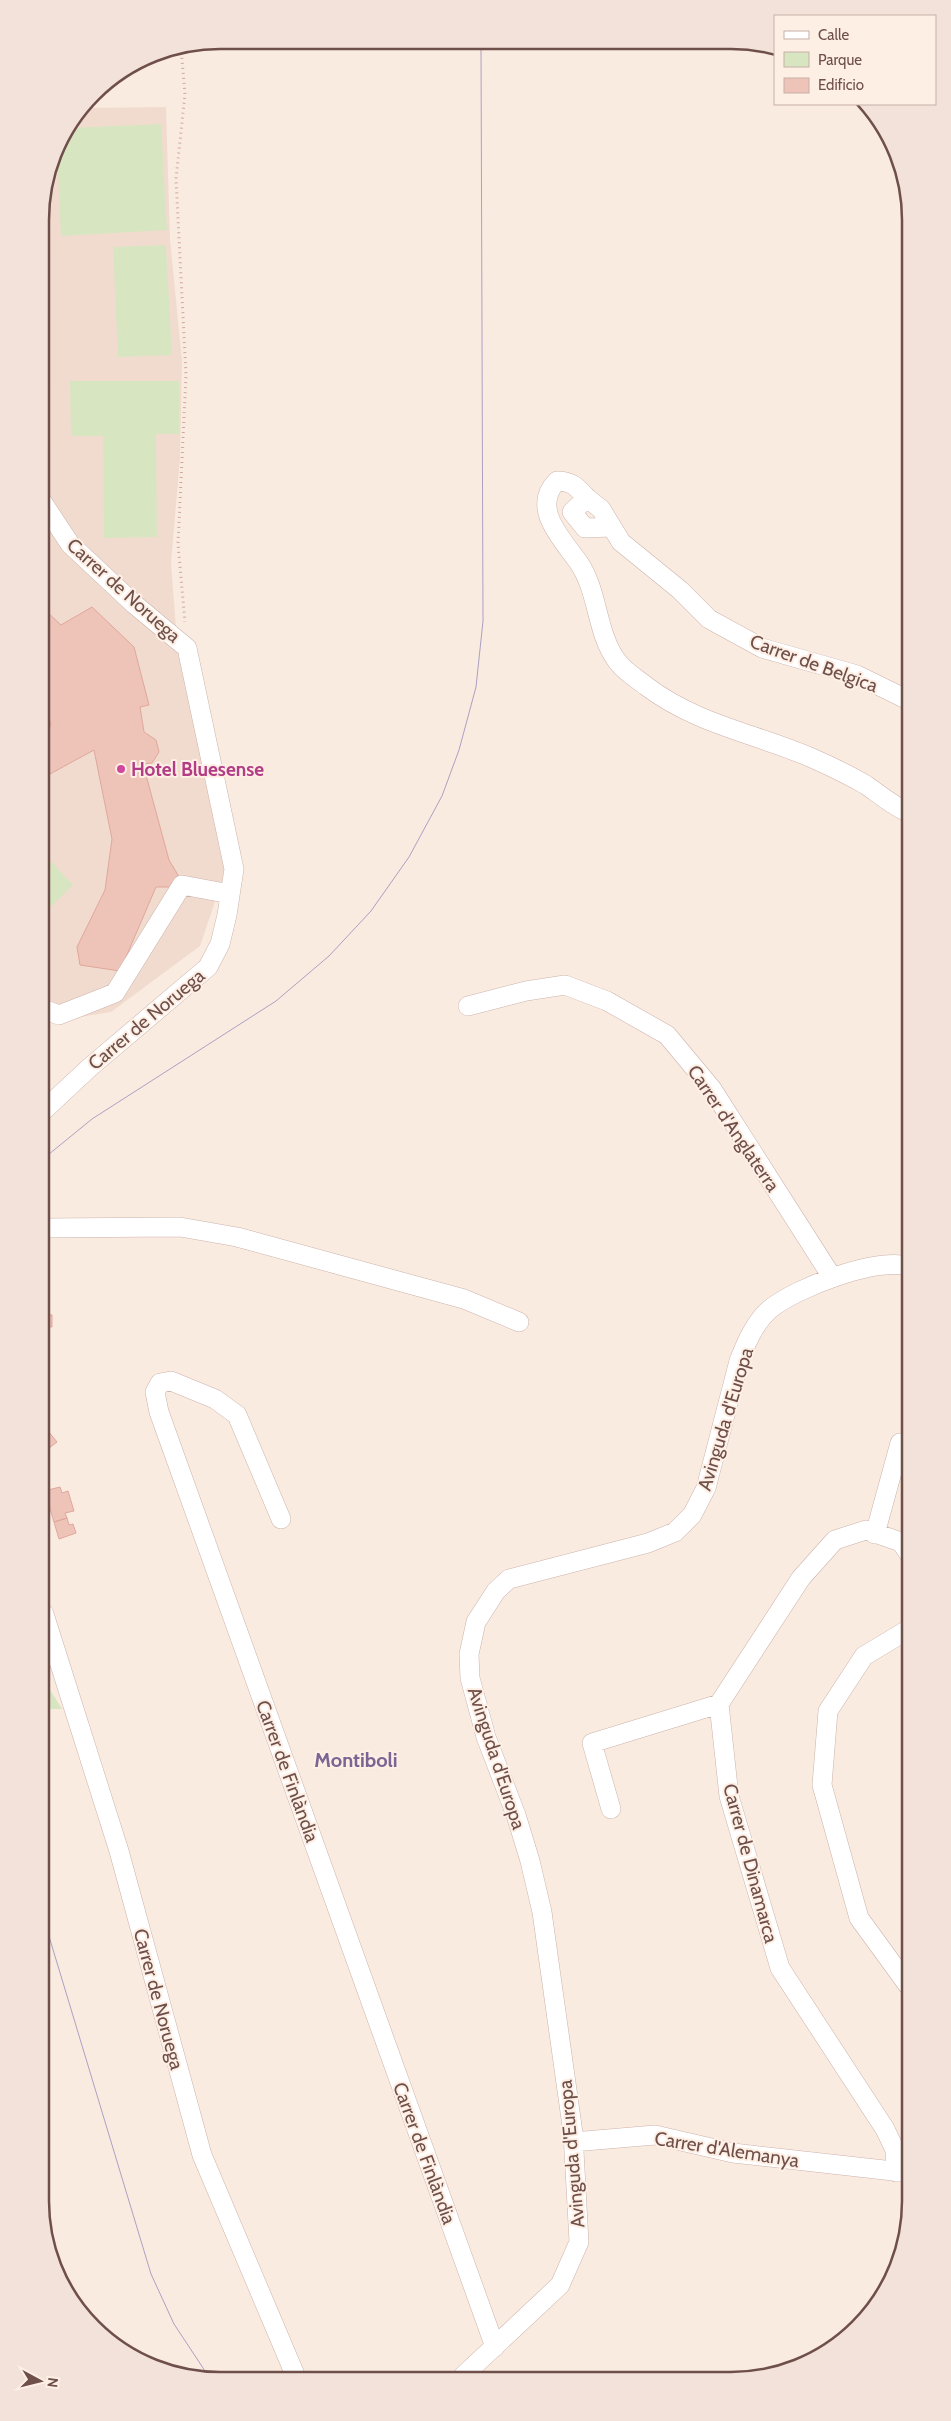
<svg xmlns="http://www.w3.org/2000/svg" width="951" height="2421" font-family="Cabin,sans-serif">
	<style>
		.residential { fill: #f1dbcf }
		.green { fill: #d7e6c0 }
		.building { fill: #eec4b9; stroke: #e0a79a }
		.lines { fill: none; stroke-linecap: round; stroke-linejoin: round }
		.minor-casing { stroke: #ccb3ab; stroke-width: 20 }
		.path { stroke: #d2a79d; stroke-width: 3; stroke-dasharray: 1 4; stroke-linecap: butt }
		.minor { stroke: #fff; stroke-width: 19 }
		.tram { stroke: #aca0c2; stroke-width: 1 }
		.hotel-dot { fill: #d1479c; stroke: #feefe5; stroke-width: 2 }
		.labels { text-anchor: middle; stroke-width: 4; stroke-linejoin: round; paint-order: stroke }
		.street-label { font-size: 19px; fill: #6f4f49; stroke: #feefe5 }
		.hotel-label { font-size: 19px; font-weight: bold; fill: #b23c85; stroke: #feefe5; text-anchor: start }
		.neighbourhood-label { font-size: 20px; font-weight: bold; fill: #7a6593; stroke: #feefe5 }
		.rim { fill: none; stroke: #6f4f49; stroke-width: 2.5 }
	</style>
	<rect width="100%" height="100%" fill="#faebe0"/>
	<!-- residential -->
	<path class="residential" d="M166,107L170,239L182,361L180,458L171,563L176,628L227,866L200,946L111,1012L44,1023L43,1022L40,207L58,140L83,108Z"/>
	<!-- green -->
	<path class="green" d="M161,124L167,230L61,236L57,146L68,128Z
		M166,245L172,355L118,357L113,247Z
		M70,381H179V434H156L157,537L104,538L103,436H71Z
		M42,852L73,885L42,915Z
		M44,1680L62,1709H45Z"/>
	<!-- building -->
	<path class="building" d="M41,571L48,613L61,625L92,607L134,647L149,705L140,707L144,732L156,740L159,752L152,763L143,764L169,860L178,875L172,887H156L120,971L80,965L77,947L105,890L112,839L94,750L50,774L42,764V732L51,726L47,707L42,703Z
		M45,1304L48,1314L52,1315V1327L43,1326Z
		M44,1426L57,1442L44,1452Z
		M60,1487L62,1493L68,1491L74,1511L65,1513L67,1518L54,1522L48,1502L44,1503V1491Z
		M67,1518L69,1525L73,1524L76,1533L59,1539L54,1522Z"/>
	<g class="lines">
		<defs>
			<path id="minor" d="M587,498C577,487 572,481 557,481C530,508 563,540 579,563C599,593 596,633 617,661C625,672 636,678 646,686C698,725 754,733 812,758C830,766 849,775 866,785C879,794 892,805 907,812
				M41,500L70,544L134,604L187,648L234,869L227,915L220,944L208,967L89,1068L43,1111
				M612,527L585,528L572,512L587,498L601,509L621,542L680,590L709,619L762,648L857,675L906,699
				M468,1006L526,991L565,985L607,1001L667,1035L712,1089L832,1277
				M43,1009L59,1015L115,993L182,885L230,894
				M43,1228L180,1227L237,1237L464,1299L519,1322
				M281,1519L237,1415L215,1399L171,1381L160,1383L155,1392L159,1412L495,2347
				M875,1534L900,1443
				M44,1614L119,1851L202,2155L296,2377
				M909,1629L864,1656L828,1711L822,1785L859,1918L910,1988
				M611,1809L592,1743L719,1704
				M573,2142L655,2135L733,2153L911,2173
				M896,2172L895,2150L885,2129L780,1968L729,1796L719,1704L801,1578L835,1540L866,1530L901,1542L909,1554
				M463,2376L560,2285L579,2242L573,2133L542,1912L530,1861L516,1815L486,1737L470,1678L469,1654L476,1622L496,1591L509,1579L648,1543L675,1532L692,1515L706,1488L739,1361C746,1343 755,1322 770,1309C798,1287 874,1258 908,1266"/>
		</defs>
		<!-- minor casing -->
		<use href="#minor" class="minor-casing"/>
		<!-- path -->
		<path class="path" d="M181,48L185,94L176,179L186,375L178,544L185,622"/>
		<!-- minor -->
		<use href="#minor" class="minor"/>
		<!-- tram -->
		<path class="tram" d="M43,1159L92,1119L276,1001L329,956L371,911L409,857L442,796L459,750L476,687L483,621L481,42
			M45,1923L151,2274L174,2324L209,2377"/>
	</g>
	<!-- markers -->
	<circle class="hotel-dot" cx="121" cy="769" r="5"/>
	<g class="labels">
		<!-- street labels -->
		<g class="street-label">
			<text transform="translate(124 590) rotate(42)" y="7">Carrer de Noruega</text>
			<text transform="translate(814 663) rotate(20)" y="7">Carrer de Belgica</text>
			<text transform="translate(146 1019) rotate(-40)" y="7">Carrer de Noruega</text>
			<text transform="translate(734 1128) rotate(56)" y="7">Carrer d'Anglaterra</text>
			<text transform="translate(725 1419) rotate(-73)" y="7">Avinguda d'Europa</text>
			<text transform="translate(497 1758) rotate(72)" y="7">Avinguda d'Europa</text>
			<text transform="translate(288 1771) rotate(70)" y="7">Carrer de Finlàndia</text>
			<text transform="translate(751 1863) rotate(75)" y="7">Carrer de Dinamarca</text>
			<text transform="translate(159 1999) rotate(75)" y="7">Carrer de Noruega</text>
			<text transform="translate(727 2149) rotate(9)" y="7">Carrer d'Alemanya</text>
			<text transform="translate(425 2153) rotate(70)" y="7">Carrer de Finlàndia</text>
			<text transform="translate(571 2154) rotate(-95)" y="7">Avinguda d'Europa</text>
		</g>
		<!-- hotel labels -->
		<g class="hotel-label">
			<text x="131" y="776">Hotel Bluesense</text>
		</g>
		<!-- neighbourhood labels -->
		<g class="neighbourhood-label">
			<text x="356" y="1767">Montiboli</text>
		</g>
	</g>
	<!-- crop -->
	<path d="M0 0H951V2421H0ZM220 49H731A171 171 0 0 1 902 220V2201A171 171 0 0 1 731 2372H220A171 171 0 0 1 49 2201V220A171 171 0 0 1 220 49Z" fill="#f3e2d9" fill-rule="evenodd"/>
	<path class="rim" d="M220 49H731A171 171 0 0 1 902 220V2201A171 171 0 0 1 731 2372H220A171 171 0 0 1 49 2201V220A171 171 0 0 1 220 49Z"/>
	<!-- legend -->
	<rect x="774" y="15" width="162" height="90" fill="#feefe5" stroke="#c5afa7"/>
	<rect x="784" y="31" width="25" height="8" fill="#ffffff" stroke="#c5afa7"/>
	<text x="818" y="40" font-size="15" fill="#6f4f49">Calle</text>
	<rect x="784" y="52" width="25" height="15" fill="#d7e6c0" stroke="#c5afa7"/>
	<text x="818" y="65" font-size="15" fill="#6f4f49">Parque</text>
	<rect x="784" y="78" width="25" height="15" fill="#eec4b9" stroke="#c5afa7"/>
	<text x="818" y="90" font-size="15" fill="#6f4f49">Edificio</text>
	<!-- north arrow -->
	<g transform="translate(40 2381) rotate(97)" stroke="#feefe5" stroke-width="4" paint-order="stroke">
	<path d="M0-4L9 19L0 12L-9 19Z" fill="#6f4f49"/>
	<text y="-8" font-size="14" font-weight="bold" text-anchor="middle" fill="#6f4f49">N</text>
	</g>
</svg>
